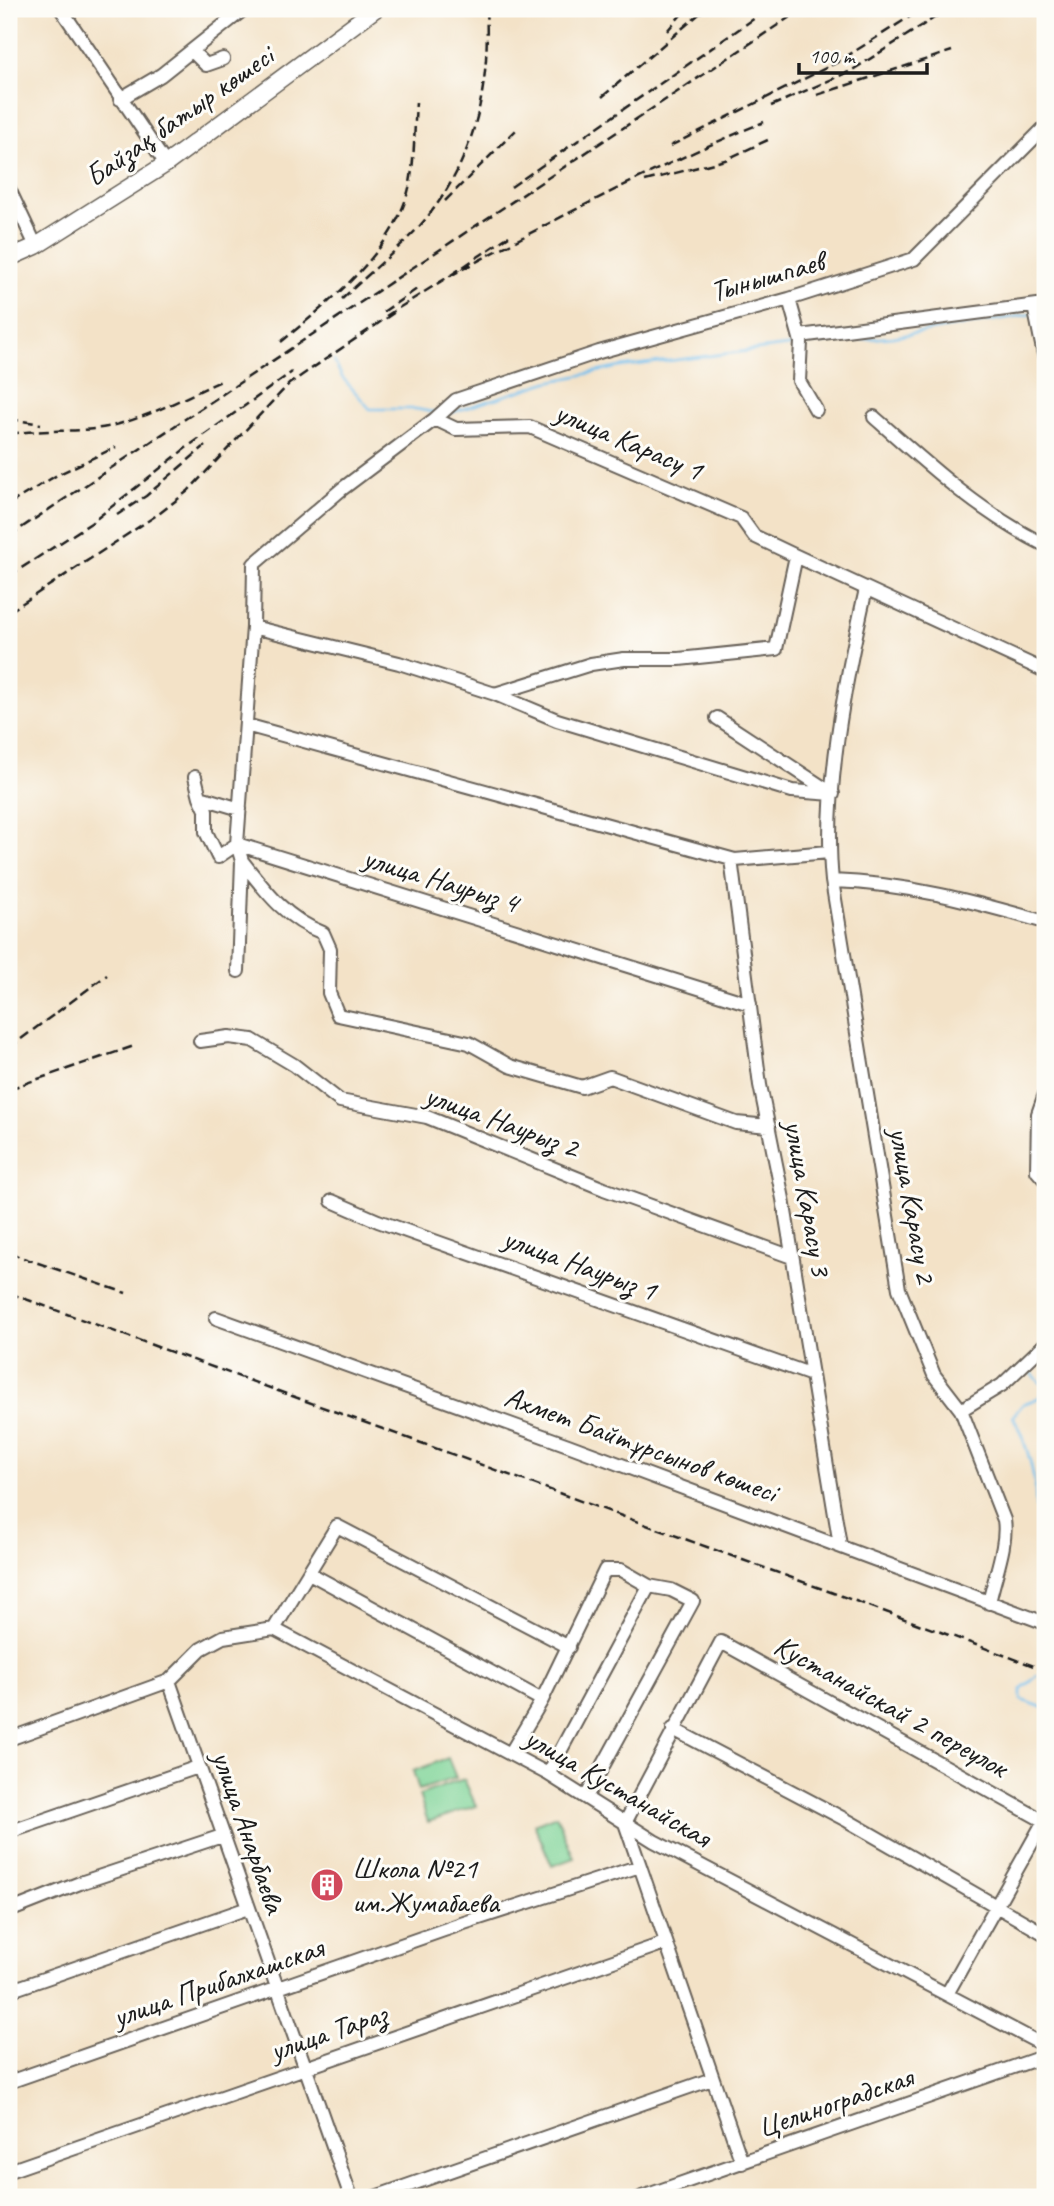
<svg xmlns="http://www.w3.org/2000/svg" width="1054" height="2206" font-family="Caveat,sans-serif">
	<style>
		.green { fill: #7dd396; stroke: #4c7859; stroke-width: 2 }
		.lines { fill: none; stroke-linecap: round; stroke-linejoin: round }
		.stream { stroke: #74c0ee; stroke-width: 2.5 }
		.minor-casing { stroke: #676158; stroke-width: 16 }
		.major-casing { stroke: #676158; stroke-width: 19 }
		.minor { stroke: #fff; stroke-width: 12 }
		.major { stroke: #fff; stroke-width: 16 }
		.rail { stroke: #1c1c1c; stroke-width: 2.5; stroke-dasharray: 10 5; stroke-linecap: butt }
		.labels { text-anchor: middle; stroke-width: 6; stroke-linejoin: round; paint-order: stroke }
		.street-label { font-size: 30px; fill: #1c1c1c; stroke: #fdfcf7 }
		.poi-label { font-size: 30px; fill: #1c1c1c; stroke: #fdfcf7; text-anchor: start }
	</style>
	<rect width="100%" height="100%" fill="#fdfcf7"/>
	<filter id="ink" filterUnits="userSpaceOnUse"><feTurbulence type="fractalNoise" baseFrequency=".0143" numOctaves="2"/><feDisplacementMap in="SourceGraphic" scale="14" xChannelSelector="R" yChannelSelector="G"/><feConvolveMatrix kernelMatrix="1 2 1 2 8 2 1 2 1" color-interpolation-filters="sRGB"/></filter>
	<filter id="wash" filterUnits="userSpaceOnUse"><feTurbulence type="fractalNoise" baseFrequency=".00686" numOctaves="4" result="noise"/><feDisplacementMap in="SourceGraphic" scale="28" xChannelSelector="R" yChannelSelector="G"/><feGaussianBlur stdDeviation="1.57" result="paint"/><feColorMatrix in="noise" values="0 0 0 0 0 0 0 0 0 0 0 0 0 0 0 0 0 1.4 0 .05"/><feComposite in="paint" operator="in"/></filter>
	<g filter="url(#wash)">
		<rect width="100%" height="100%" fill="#f3e2c7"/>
		<!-- green -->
		<path class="green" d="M448,1758L456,1778L419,1790L413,1771Z
			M464,1779L476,1806L428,1822L419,1795Z
			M556,1815L574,1858L552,1866L534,1824Z"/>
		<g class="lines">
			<!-- stream -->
			<path class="stream" d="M806,344L893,337L1032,314
				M334,361L342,377L370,409H416L437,413
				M447,414L548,382L620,367L796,345
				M1045,1354L1030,1371L1044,1387L1041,1397L1023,1404L1013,1416C1027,1444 1036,1475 1036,1507L1045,1510
				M1041,1609L1045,1602
				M1037,1676L1021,1690V1700L1045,1708"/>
		</g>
	</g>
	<g filter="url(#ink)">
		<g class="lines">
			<defs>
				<path id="minor" d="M61,9L166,164
					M192,51L206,65L223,59
					M120,99L161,75L244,9
					M9,189L36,246
					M789,299L801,342L799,381L816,410
					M1034,306L1044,355
					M800,336L1045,304
					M874,417C928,465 980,513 1045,545
					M435,419L456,429L530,427L741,518L754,536L796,556L1045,671
					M866,589C846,677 823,791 832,881L899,1289L934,1375L961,1410L1004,1520C1008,1543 994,1578 989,1603
					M253,627L399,663L495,694L557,720L792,791L833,794L717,718
					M495,694L591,664L624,659H679L776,649L796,556
					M246,725L735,860L829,852
					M195,777L200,797L240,809
					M200,797L206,810V832L218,857L237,844L253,627L254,564L342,489L435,419L456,400L599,352L789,299L914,259L1045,127
					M731,859L760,1085L783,1199L840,1545
					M242,861C266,892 286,919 323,933L330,949L329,993L338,1015L469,1043L510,1066L582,1087L610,1077L736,1123L769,1126
					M832,881C906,883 975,902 1045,922
					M238,971L242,861L237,844L750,1004
					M200,1041L229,1037L252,1040L294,1065L340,1101L427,1117L604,1189L792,1257
					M1045,1094L1038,1114L1037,1171L1045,1180
					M332,1201L378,1221L812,1375
					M216,1318L568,1445L1045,1623
					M961,1410L1002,1385L1045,1344
					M309,1573L542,1700
					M274,1629L337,1526L569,1647
					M169,1681L351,2197
					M673,1729L848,1821L1045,1934
					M9,1739L169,1681L201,1649L223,1637L274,1629L548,1774L654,1841L1045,2046
					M510,1754L542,1700L605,1570H621L649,1586L671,1590L693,1601L586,1797
					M548,1774L649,1586
					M9,1832L198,1767
					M640,1866L742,2163
					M9,1911L80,1883L222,1836
					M9,1991L248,1908
					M9,2082L464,1923L640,1866L625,1823L721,1642L1044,1821L947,1994
					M9,2171L665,1943
					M375,2197L712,2079
					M642,2197L1045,2056"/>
				<path id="major" d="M9,258L36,246L166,164L375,9"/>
			</defs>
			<!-- minor casing -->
			<use href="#minor" class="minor-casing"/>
			<!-- major casing -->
			<use href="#major" class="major-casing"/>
			<!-- minor -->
			<use href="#minor" class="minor"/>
			<!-- major -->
			<use href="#major" class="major"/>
			<!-- rail -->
			<path class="rail" d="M667,31L686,9
				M817,95L952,51
				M602,97L705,9
				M771,106L851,71L948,9
				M670,146L836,63L922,9
				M645,181L725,160L770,139
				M511,187L768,9
				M445,201L519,127
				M509,236L448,277C552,221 654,167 764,122
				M342,299C366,276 393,254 417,229C473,168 491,90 486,9
				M383,312L417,289
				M386,316L448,277
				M281,342C329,302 394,252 409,188C415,160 414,130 416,102
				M9,419L41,424
				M9,434C41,429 75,433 107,427C148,418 185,397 223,380
				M9,504L57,475L116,447
				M117,515L146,496L205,446
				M9,536L802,9
				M9,576L91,523L186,448L292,372
				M9,612L160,513L188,491L289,384L395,312
				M9,1048L107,975
				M9,1089L134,1046
				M9,1253L126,1293
				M9,1293L1045,1670"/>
		</g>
	</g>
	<!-- icons -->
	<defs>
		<symbol id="building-disc" viewBox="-11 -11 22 22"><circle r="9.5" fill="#d1495b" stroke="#fdfcf7"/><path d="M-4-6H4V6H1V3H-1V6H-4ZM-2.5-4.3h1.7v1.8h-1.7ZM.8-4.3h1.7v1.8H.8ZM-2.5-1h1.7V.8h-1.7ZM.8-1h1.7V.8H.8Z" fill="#fff"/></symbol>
	</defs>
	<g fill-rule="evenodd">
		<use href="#building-disc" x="308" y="1866" width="38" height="38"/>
	</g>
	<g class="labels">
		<!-- street labels -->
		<g class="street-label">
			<text transform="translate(179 116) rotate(-35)" y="10">Байзақ батыр көшесі</text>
			<text transform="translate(767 276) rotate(-16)" y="10">Тынышпаев</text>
			<text transform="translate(629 441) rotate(23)" y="10">улица Карасу 1</text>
			<text transform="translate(441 880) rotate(17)" y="10">улица Наурыз 4</text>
			<text transform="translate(502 1121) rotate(20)" y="10">улица Наурыз 2</text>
			<text transform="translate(808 1198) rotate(80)" y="10">улица Карасу 3</text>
			<text transform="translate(913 1205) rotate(80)" y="10">улица Карасу 2</text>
			<text transform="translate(580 1264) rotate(20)" y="10">улица Наурыз 1</text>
			<text transform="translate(641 1444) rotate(20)" y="10">Ахмет Байтұрсынов көшесі</text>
			<text transform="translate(891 1706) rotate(29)" y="10">Кустанайскай 2 переулок</text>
			<text transform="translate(618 1787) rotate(30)" y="10">улица Кустанайская</text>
			<text transform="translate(249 1832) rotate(71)" y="10">улица Анарбаева</text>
			<text transform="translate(218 1982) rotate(-19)" y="10">улица Прибалхашская</text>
			<text transform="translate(328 2032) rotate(-19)" y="10">улица Тараз</text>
			<text transform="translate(835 2102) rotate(-19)" y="10">Целиноградская</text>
		</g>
		<!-- poi labels -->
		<g class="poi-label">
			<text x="352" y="1878">Школа №21<tspan x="352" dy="34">им.Жумабаева</tspan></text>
		</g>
	</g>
	<!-- margin -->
	<rect width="1054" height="2206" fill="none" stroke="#fdfcf7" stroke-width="35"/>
	<!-- scale -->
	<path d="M799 63v10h128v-10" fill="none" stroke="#1c1c1c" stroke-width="3.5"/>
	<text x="809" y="63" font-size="21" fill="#1c1c1c" stroke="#fdfcf7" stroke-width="5" paint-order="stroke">100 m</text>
</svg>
